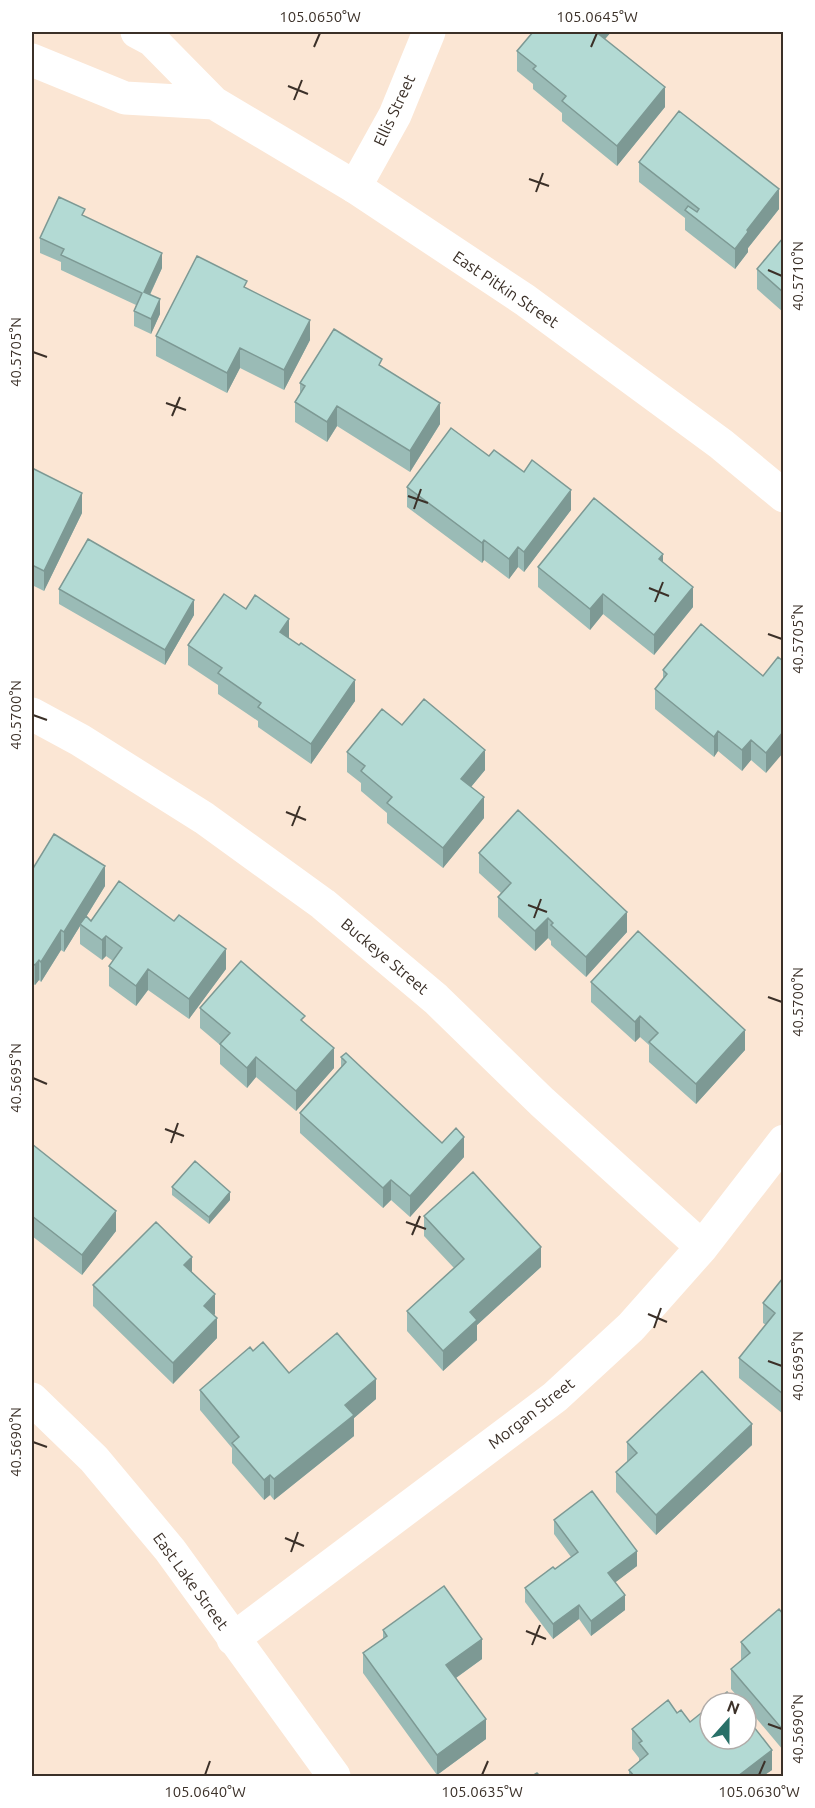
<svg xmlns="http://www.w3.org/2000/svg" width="815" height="1808" font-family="Ubuntu,sans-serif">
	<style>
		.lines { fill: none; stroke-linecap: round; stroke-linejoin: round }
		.minor { stroke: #fff; stroke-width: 33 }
		.tertiary { stroke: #fff; stroke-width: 33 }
		.wall { fill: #9abbb6 }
		.shaded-wall { fill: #7d9994 }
		.building { fill: #b3dad4; stroke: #7d9994; stroke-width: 1.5 }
		.ticks { fill: none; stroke: #3b3028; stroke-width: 2 }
		.labels { text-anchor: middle; stroke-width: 4.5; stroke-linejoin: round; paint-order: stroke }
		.street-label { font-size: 16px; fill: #3b3028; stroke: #fff }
		.neatline { fill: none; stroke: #3b3028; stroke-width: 2 }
		.ticks-label { font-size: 15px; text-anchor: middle; fill: #3b3028 }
	</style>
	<rect width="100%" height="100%" fill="#fbe6d4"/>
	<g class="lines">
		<!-- minor -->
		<path class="minor" d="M355,187L395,115L429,32
			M32,714L80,740L204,818L323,904L436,999L542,1102L702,1247
			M32,1399L94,1459L170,1550L334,1776
			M233,1639L555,1397L631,1327L702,1247L784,1141"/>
		<!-- tertiary -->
		<path class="tertiary" d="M137,32L152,40L214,103L355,187L525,300L721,444L784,496
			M32,60L125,98L214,103"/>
	</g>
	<!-- wall -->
	<path class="wall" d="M529,32H611L605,39L665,107L617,166L562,121V113L533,89V84L517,71V51L532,33Z
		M639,162L779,209L748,248V252L735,269L685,230V218L639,182Z
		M85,217L162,268L150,295L160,314L151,334L134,326V311L136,305L61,270V262L40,253V238Z
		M783,238V312L757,289V269Z
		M247,288L310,340L284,390L240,368L227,393L156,356V336Z
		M382,367L440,424L410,472L337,426L327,442L295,422V402L300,394V383Z
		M489,456L571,510L524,572L518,567L509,579L484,560L482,563L407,507V487Z
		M32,468L82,513L44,591L32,585Z
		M663,563L693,607L654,655L603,614L590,630L538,587V567Z
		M59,589L194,615L165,665L59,604Z
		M289,638L355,701L311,764L258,727V721L218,694V685L188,665V645Z
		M778,657L766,773L751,760L742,771L718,751L714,757L655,709V689L663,679V670L763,676Z
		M402,725L485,770L471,787L484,818L443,868L387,823V813L361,791V783L347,772V752Z
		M479,853L627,932L586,977L551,945V941L548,938L535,951L498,917V897L501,893L479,873Z
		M32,870L105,886L86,917L91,921L226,969L189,1019L148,990L136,1006L109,986V966L113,961L106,956L102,960L80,944V926L64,952L61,950L41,982L39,980L35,985L32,983Z
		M591,982L745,1050L696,1104L649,1062V1045L640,1037L635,1042L591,1002Z
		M200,1008L305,1024L334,1068L296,1111L256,1077L247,1088L220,1064V1045L200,1028Z
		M341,1057L442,1143L464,1157L410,1217L391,1200L383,1208L300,1133V1113L341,1067Z
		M32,1144L116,1231L82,1275L32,1236Z
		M172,1187L230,1200L209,1224L172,1195Z
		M424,1216L541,1267L477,1325V1340L443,1371L407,1331V1311L454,1268L424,1236Z
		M192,1272L215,1314L214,1315L217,1338L173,1384L93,1306V1285Z
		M783,1278V1414L739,1378V1358L766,1325L763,1323V1303Z
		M253,1351L289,1373L376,1399L354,1418V1436L274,1500L270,1495L264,1500L232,1463V1448L200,1410V1390Z
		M627,1442L752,1445L656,1535L616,1492V1472L627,1462Z
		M554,1520L637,1566L615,1582L625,1610L591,1636L579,1619L553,1639L525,1602V1588L555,1569L571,1557L554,1534Z
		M783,1614V1750L746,1706V1703H743L731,1689V1669L741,1661V1642Z
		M383,1630L482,1659L456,1678L486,1739L437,1775L363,1673V1653L383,1639Z
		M677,1713L690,1722L772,1770L763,1776H629V1770L639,1761V1758L632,1749V1729Z"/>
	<!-- shaded-wall -->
	<path class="shaded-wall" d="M595,32H611L595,51Z
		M665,87V107L617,166V146Z
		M779,189V209L748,248V252L735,269V249L747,230Z
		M162,253V268L144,307V292Z
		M160,299V314L151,334V319Z
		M310,320V340L284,390V370Z
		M240,348V368L227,393V373Z
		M440,403V424L410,472V451Z
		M337,406V426L327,442V422Z
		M571,490V510L524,572V552Z
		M82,493V513L44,591V571Z
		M484,540V560L482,563V543Z
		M518,547V567L509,579V559Z
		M663,554V575L659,559Z
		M693,587V607L654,655V635Z
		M603,594V614L590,630V609Z
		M194,600V615L165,665V650Z
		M289,619V639L280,632Z
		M355,680V701L311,764V744Z
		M718,731V751L714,757V737Z
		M783,732V753L766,773V753Z
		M751,740V760L742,771V750Z
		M485,750V770L461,799V779Z
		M484,797V818L443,868V848Z
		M105,866V886L81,925L80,924V926L64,952V932Z
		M627,912V932L586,977V957Z
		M548,918V938L535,951V931Z
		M61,930V950L41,982V962Z
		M106,936V956L102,960V940Z
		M226,949V969L189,1019V999Z
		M39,960V980L35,985V965Z
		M148,969V990L136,1006V986Z
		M640,1016V1037L635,1042V1022Z
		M745,1030V1050L696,1104V1084Z
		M334,1048V1068L296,1111V1091Z
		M256,1057V1077L247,1088V1068Z
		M464,1137V1157L410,1217V1196Z
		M391,1180V1200L383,1208V1188Z
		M230,1192V1200L209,1224V1217Z
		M116,1211V1231L82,1275V1255Z
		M541,1247V1267L477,1325V1340L443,1371V1351L470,1312Z
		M192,1257V1277L184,1265Z
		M215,1294V1314L204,1326V1306Z
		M217,1318V1338L173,1384V1363Z
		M376,1379V1399L354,1418V1436L274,1500V1479L345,1405Z
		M752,1424V1445L656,1535V1515Z
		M270,1475V1495L264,1500V1480Z
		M637,1551V1566L608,1588V1573Z
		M625,1595V1610L591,1636V1621Z
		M579,1605V1619L553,1639V1624Z
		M482,1639V1659L446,1685V1665Z
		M486,1719V1739L437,1775V1755Z
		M772,1750V1770L763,1776H738Z"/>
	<!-- building -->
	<path class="building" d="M533,32H596L665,87L617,146L562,101L566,96L533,69L536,66L517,51Z
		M679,111L779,189L747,230L748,232L735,249L685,210L688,206L697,212L699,209L639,162Z
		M59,197L85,209L82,215L162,253L144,292L160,299L151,319L134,311L142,293L61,255L64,249L40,238Z
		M783,238V292L757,269Z
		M197,256L247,281L244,287L310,320L284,370L240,348L227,373L156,336Z
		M334,329L382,359L379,365L440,403L410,451L337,406L327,422L295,402L305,386L300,383Z
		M451,428L489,456L494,450L524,472L532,460L571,490L524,552L518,547L509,559L484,540L482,543L407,487Z
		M32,468L82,493L44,571L32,565Z
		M594,498L663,554L659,559L693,587L654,635L603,594L590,609L538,567Z
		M88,539L194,600L165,650L59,589Z
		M224,594L246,609L255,595L289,619L280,632L299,645L301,643L355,680L311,744L258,707L261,703L218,673L222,668L188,645Z
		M701,624L763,676L778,657L783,661V732L766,753L751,740L742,750L718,731L714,737L655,689L667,674L663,670Z
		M424,699L485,750L461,779L484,797L443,848L387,803L392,797L361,771L365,766L347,752L382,709L402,725Z
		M518,810L627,912L586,957L551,925L553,923L548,918L535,931L498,897L511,883L479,853Z
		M54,834L105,866L64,932L61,930L41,962L39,960L35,965L32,963V870Z
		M119,881L174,921L179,915L226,949L189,999L148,969L136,986L109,966L122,948L106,936L102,940L80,924L86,916L91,921Z
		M638,931L745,1030L696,1084L649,1042L658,1033L640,1016L635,1022L591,982Z
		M241,961L305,1016L301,1020L334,1048L296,1091L256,1057L247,1068L220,1044L230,1033L200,1008Z
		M346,1053L442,1143L456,1128L464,1137L410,1196L391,1180L383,1188L300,1113L346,1062L341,1057Z
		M32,1144L116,1211L82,1255L32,1216Z
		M195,1161L230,1192L209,1217L172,1187Z
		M473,1172L541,1247L470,1312L477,1320L443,1351L407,1311L464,1259L424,1216Z
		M156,1222L192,1257L184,1265L215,1294L204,1306L217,1318L173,1363L93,1285Z
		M783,1278V1394L739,1358L775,1313L763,1303Z
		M337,1333L376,1379L345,1405L354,1415L274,1479L270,1475L264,1480L232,1443L239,1437L200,1390L250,1347L253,1351L263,1342L289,1373Z
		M702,1371L752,1424L656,1515L616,1472L637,1453L627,1442Z
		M592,1491L637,1551L608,1573L625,1595L591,1621L579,1605L553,1624L525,1588L553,1567L555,1569L578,1552L554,1520Z
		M444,1586L482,1639L446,1665L486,1719L437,1755L363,1653L387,1636L383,1630Z
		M779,1609L783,1614V1730L731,1669L750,1653L741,1642Z
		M727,1692L735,1703H713Z
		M668,1700L677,1713L681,1710L690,1722L710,1706V1739H746V1717L772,1750L738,1776H634L629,1770L648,1754L639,1743L642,1741L632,1729Z
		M537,1773L540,1776H532Z"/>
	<!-- ticks -->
	<path class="ticks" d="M314,47L320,33M591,47L597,33M288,86L308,94M294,100L302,80M529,179L549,186M536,192L543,173M768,270L782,276M33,352L47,357M166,403L186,410M172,416L180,397M408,496L428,503M414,509L421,489M649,588L669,596M655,602L663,582M768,634L782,639M33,715L47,720M286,812L306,820M292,826L300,806M528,905L547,912M534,918L541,899M768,997L782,1002M33,1078L47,1084M165,1129L184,1136M171,1143L178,1123M406,1222L426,1229M412,1235L420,1216M648,1314L667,1322M654,1328L661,1308M768,1361L782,1366M33,1442L47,1447M285,1538L304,1546M291,1552L298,1532M526,1631L546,1639M532,1645L540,1625M768,1724L782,1729M205,1775L210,1761M482,1775L488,1761M759,1775L765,1761"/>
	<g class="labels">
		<!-- street labels -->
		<g class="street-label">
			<text transform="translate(394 110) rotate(-65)" y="6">Ellis Street</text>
			<text transform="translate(506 289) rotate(34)" y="6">East Pitkin Street</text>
			<text transform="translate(385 956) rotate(40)" y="6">Buckeye Street</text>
			<text transform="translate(531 1413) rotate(-38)" y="6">Morgan Street</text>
			<text transform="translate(191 1581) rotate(54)" y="6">East Lake Street</text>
		</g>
	</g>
	<!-- border -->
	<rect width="815" height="1808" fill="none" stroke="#ffffff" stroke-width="66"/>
	<!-- north arrow -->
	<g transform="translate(728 1721) rotate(21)"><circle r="28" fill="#ffffff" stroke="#b1aca9" stroke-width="1.5"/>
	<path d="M0-4.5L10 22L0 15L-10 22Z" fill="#287068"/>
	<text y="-9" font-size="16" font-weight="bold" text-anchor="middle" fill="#3b3028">N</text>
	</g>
	<rect x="33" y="33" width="749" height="1742" class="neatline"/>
	<g class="ticks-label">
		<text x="320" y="22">105.0650°W</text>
		<text x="597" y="22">105.0645°W</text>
		<text transform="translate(798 276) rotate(-90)" y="5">40.5710°N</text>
		<text transform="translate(16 352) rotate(-90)" y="5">40.5705°N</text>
		<text transform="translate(798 639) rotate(-90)" y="5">40.5705°N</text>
		<text transform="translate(16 715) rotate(-90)" y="5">40.5700°N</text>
		<text transform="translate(798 1002) rotate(-90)" y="5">40.5700°N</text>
		<text transform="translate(16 1078) rotate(-90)" y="5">40.5695°N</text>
		<text transform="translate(798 1366) rotate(-90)" y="5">40.5695°N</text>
		<text transform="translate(16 1442) rotate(-90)" y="5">40.5690°N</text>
		<text transform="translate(798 1729) rotate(-90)" y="5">40.5690°N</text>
		<text x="205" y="1797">105.0640°W</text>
		<text x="482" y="1797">105.0635°W</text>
		<text x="759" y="1797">105.0630°W</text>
	</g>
</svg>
